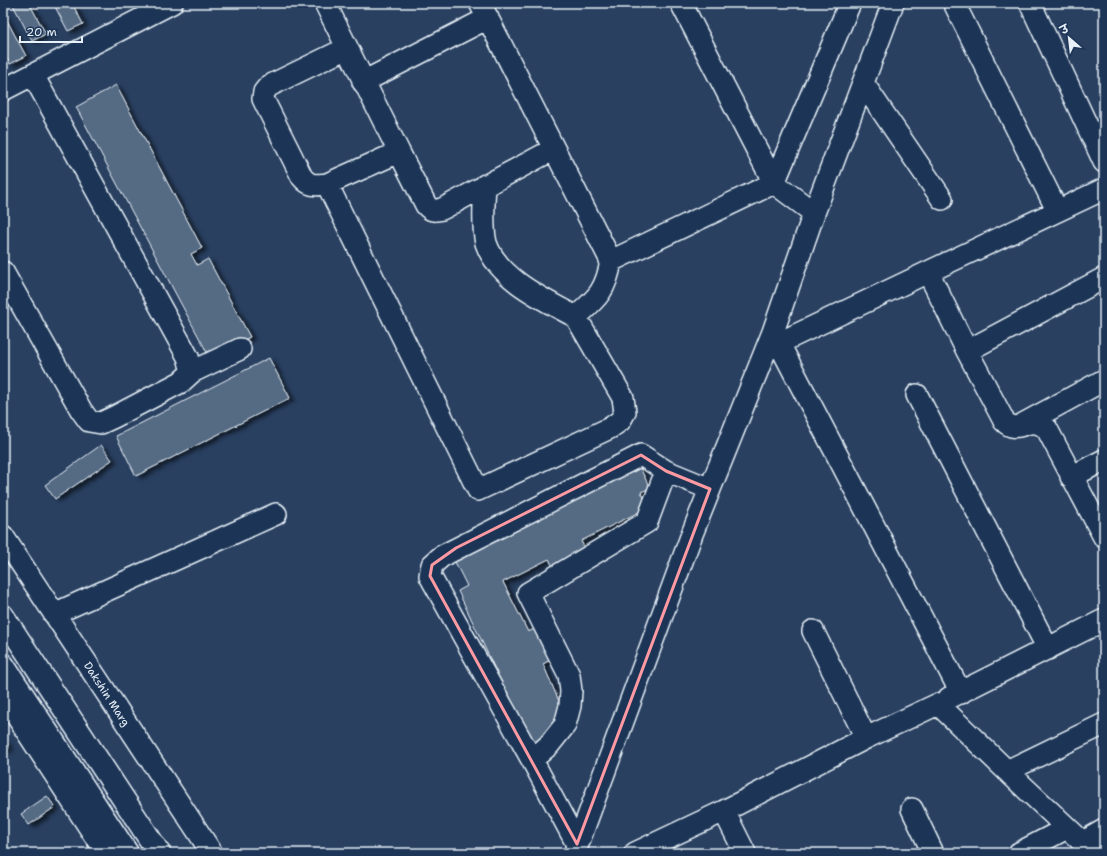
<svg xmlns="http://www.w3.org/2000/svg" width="1107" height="856" font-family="'Shantell Sans','Playpen Sans Deva',sans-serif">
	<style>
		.building { fill: #556a83; stroke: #e8f1f8; filter: url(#shadow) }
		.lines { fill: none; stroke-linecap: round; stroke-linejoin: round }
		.minor-casing { stroke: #e8f1f8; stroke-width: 24 }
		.highway-casing { stroke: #e8f1f8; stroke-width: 25 }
		.minor { stroke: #1d3557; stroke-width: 21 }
		.highway { stroke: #1d3557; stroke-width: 22 }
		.marked { fill: none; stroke: #ff9aa2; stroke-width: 3; stroke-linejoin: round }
		.labels { text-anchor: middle; stroke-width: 3; stroke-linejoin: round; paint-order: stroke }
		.street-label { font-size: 11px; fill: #e8f1f8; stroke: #1d3557 }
	</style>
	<defs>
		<filter id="shadow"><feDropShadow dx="4.5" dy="2.5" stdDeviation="2" flood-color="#0009"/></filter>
	</defs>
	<rect width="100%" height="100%" fill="#294061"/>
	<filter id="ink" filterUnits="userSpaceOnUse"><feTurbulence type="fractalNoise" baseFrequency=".025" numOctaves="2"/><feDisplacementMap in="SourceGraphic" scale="8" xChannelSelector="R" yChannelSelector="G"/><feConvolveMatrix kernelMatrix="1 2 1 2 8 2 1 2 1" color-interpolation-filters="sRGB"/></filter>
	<g filter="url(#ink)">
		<!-- building -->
		<path class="building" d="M12,3H29L46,34L32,41Z
			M53,3H72L83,24L68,31Z
			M3,13L26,56L10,64L3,51Z
			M116,85L202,248L191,254L197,265L208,259L250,337L210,358L76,107Z
			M269,358L290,398L136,476L116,436Z
			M101,445L112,460L55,499L45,485Z
			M638,464L650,488L641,492L649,507L581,541L586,551L553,567L549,559L503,582L528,632L539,627L554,658L543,664L564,713L554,735L532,747L458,591L467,586L452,556Z
			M3,738L9,748L3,751Z
			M47,796L55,807L29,825L21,814Z"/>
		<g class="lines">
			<defs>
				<path id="minor" d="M325,3L399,152L327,184L478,490L610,428L620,421L625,412L623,398L576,317C597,298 606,291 611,261L774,183L850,3
					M480,3L611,261
					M681,3L774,183L814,213
					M954,3L1057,210
					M1030,3L1104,162
					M363,82L488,18
					M863,83L942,199
					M3,90L172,3
					M399,152L426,205C431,211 434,211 442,209L554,149
					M327,184C316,185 310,187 302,177L263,99L264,92L269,86L347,48
					M485,185C484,201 482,227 486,243C498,279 545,300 576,317
					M1104,189L928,272L967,351L1004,421C1019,437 1029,412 1047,429L1104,537
					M3,272L81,410L89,421L101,423L114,417L181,382L192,372L188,357L33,75
					M773,332L961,693
					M779,343L928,272
					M967,351L1104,278
					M192,372L240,349
					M917,395L1048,649
					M1023,424L1104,380
					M666,471L710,489
					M1071,477L1104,460
					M3,536L212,853
					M54,614L276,514
					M813,631L866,738
					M3,695L106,853
					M949,698L1104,620
					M532,760L549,745L565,725L570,706L571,691L569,675L528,593L647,522L666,471L641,455L442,556L432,565L430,576L532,760L577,844
					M1007,771L1104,724
					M912,809L933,853
					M724,811L866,738L938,704L1007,771L1094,853
					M1083,842L1104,830
					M575,852L692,534L773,332L814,213L893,3
					M635,853L724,811L745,853
					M1019,853L1067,828"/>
				<path id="highway" d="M3,616L159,853
					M3,665L127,853"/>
			</defs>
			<!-- minor casing -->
			<use href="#minor" class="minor-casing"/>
			<!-- highway casing -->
			<use href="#highway" class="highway-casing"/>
			<!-- minor -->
			<use href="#minor" class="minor"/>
			<!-- highway -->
			<use href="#highway" class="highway"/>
		</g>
	</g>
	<!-- marked area -->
	<path class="marked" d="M641,455L666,471L710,489L577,844L430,576L432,565L456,548Z"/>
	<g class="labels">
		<!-- street labels -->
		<g class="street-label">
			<text transform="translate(107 694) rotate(57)" y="4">Dakshin Marg</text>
		</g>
	</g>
	<!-- margin -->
	<rect width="1107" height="856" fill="none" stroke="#1d3557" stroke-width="16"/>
	<rect x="8" y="8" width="1091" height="840" fill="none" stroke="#e8f1f8" stroke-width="1.5" filter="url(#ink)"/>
	<!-- north arrow -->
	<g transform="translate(1069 38) rotate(332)" stroke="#1d3557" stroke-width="3" paint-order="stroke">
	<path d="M0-3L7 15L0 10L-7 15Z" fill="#e8f1f8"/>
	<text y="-6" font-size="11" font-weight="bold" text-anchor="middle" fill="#e8f1f8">उ</text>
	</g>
	<!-- scale -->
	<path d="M20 36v6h62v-6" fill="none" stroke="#e8f1f8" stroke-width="2"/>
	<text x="26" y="36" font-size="12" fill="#e8f1f8" stroke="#1d3557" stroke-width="3" paint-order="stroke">20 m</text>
</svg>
